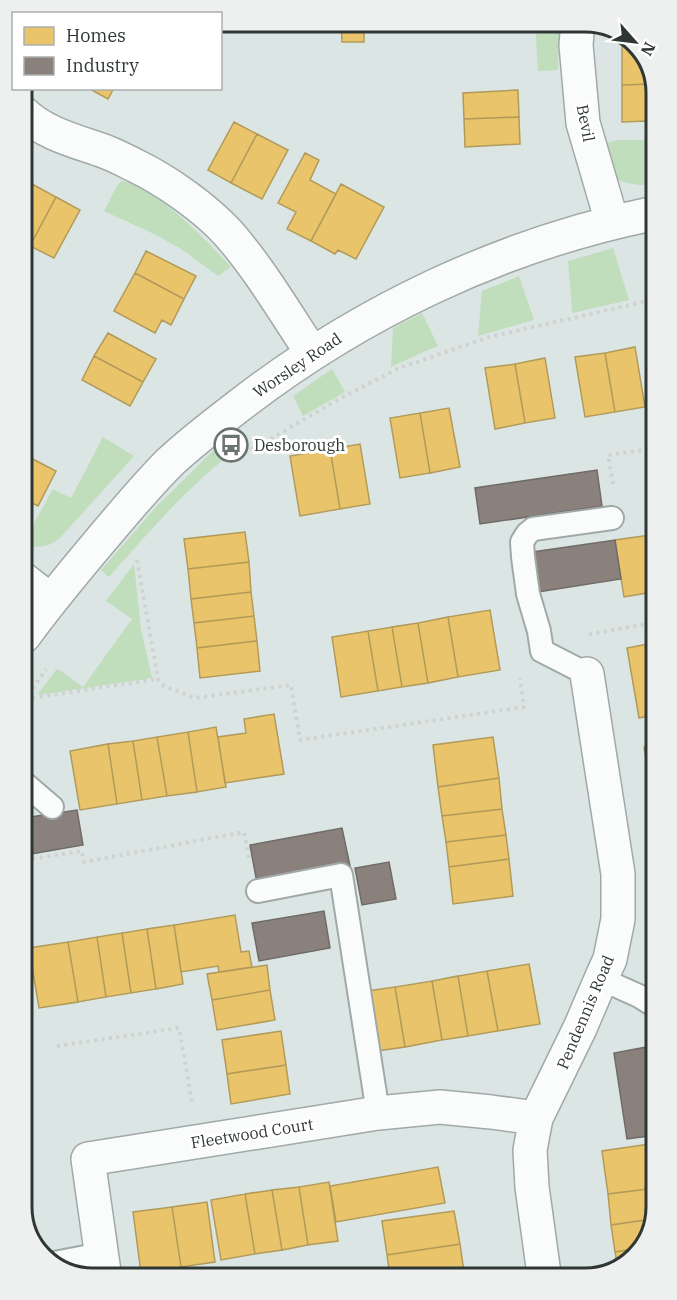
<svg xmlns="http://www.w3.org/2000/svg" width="677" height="1300" font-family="'IBM Plex Serif',serif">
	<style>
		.green { fill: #c0ddbc }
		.homes { fill: #e9c46a; stroke: #b19a5a; stroke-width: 1.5 }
		.industry { fill: #8a817c; stroke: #6f6b67; stroke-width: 1.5 }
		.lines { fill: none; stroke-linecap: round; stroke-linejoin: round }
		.service-casing { stroke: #a0a9a8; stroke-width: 26 }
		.minor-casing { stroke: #a0a9a8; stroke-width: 36 }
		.path { stroke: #cfd2d1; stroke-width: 4; stroke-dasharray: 3 4.5; stroke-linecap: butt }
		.service { stroke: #fafbfb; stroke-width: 22 }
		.minor { stroke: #fafbfb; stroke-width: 33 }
		.labels { text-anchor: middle; stroke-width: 6; stroke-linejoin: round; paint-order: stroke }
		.street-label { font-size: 16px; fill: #2f3735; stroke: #fff }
		.poi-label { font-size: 16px; fill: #2f3735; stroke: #fff; text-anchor: start }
		.rim { fill: none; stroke: #2f3735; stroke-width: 3 }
	</style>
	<rect width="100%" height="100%" fill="#dbe6e4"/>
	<!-- green -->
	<path class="green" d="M535,21H559L558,70L538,71Z
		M619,140H651V184C637,187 623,182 610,177L606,143Z
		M121,181C152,182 210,244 231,267L218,276L180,248L154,234L104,211L117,186Z
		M613,248L629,300L573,313L572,311L568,261Z
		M519,276L534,320L478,336L482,291Z
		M422,313L438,346L421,353L391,367L393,328Z
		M332,369L345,392L303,416L293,396Z
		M103,437L134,456L60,538C47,548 40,548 23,545V543L53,489L71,498Z
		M221,443L230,454C185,490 147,534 109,577L101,570L157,506Z
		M134,564L141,629L152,678L39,695L38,694L56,670L58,669L83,687L132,619L106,601Z"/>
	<!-- homes -->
	<path class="homes" d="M341,21H392L393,25L364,27V42H342Z
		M392,21H437L438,24L393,25Z
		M622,38H629L651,66V84L622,85Z
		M651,84V127H647V121L622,122V85Z
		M88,88H114L108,99Z
		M518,90L519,117L464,119L463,93Z
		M519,117L520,144L465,147L464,119Z
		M234,122L257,134L231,183L208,170Z
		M257,134L288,150L262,199L231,183Z
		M305,153L319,160L310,180L336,194L311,241L287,229L296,212L278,203Z
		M32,184L56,197L30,246L22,241V204Z
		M341,184L384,207L356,259L338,250L335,254L311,241Z
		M56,197L80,210L54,258L30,246Z
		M146,251L196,276L184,299L135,273Z
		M135,273L184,299L171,325L162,320L155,333L114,311Z
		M108,333L156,359L143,382L94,356Z
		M635,347L645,407L615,412L605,353Z
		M605,353L615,412L585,417L575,357Z
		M94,356L143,382L130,406L82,380Z
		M545,358L555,418L525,423L515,364Z
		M515,364L525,423L495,429L485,368Z
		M449,408L460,467L430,473L420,413Z
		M420,413L430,473L400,478L390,418Z
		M360,444L370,504L340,509L330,449Z
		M330,449L340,509L300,516L290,456Z
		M23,454L56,471L38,506L24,499L23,501Z
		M245,532L249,562L188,569L184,539Z
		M650,535L653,552V592L624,597L615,540Z
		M249,562L251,592L191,599L188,569Z
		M251,592L254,616L194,623L191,599Z
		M490,610L500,670L458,677L448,617Z
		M254,616L257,641L197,648L194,623Z
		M448,617L458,677L428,683L418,623Z
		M418,623L428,683L402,687L392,627Z
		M392,627L402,687L378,691L368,631Z
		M368,631L378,691L341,697L332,637Z
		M257,641L260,671L200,678L197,648Z
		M653,643L654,715L639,718L627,648Z
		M274,714L284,774L225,783L218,737L246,733L244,719Z
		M216,727L226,787L197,792L188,732Z
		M188,732L197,792L167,796L157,737Z
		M157,737L167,796L142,800L133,741Z
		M493,737L499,778L438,787L433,745Z
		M133,741L142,800L117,804L108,744Z
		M108,744L117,804L80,810L70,751Z
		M654,745V807L644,747Z
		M499,778L502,809L442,816L438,787Z
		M502,809L506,835L446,842L442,816Z
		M506,835L509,859L449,867L446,842Z
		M509,859L513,896L453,904L449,867Z
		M235,915L241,952L249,951L252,967L219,972L218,966L181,972L174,925Z
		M174,925L183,984L156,989L147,929Z
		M147,929L156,989L131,993L122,933Z
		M122,933L131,993L106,997L97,937Z
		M97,937L106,997L78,1002L68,942Z
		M68,942L78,1002L39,1008L29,948Z
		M529,964L540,1024L498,1031L487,971Z
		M267,965L270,990L212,1000L207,974Z
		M487,971L498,1031L468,1036L458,976Z
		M458,976L468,1036L442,1040L432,981Z
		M432,981L442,1040L405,1047L395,987Z
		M395,987L405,1047L370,1052L360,992Z
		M270,990L275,1020L217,1030L212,1000Z
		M281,1031L286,1065L227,1074L222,1040Z
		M286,1065L290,1094L231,1104L227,1074Z
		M656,1143V1188L608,1194L602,1151Z
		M438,1167L445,1203L336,1222L330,1186Z
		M329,1182L338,1241L308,1245L299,1187Z
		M299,1187L308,1245L282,1250L272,1190Z
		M656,1188V1207L653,1219L611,1225L608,1194Z
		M272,1190L282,1250L255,1254L245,1194Z
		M245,1194L255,1254L221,1260L211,1200Z
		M207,1202L215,1262L181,1267L172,1207Z
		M172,1207L181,1267L141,1273L133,1212Z
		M454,1211L460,1244L387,1255L382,1221Z
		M653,1219L644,1247L615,1252L611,1225Z
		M460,1244L464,1272L445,1275L390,1276L387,1255Z
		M643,1248L618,1268L615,1252Z"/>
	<!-- industry -->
	<path class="industry" d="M597,470L602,506L480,524L475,488Z
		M615,540L621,579L532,593L526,553Z
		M77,810L83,845L25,855L24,818Z
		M342,828L350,866L257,883L250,845Z
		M389,862L396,899L362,905L355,868Z
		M324,911L330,948L259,961L252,923Z
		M652,1046L655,1065L656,1135L627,1139L614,1053Z"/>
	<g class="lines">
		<defs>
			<path id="service" d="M587,674L542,651L539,631L528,594L523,557L522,542L527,534L533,529L612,518
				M24,783L52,807
				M258,891L341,875L378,1113
				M601,979L639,996L655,1006
				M49,1264L101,1254"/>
			<path id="minor" d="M578,21L576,45L583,123L612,222
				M21,111C42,132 71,140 98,149C111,153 124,160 136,166C167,181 205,208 228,233C259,268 286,314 312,353
				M23,579L50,600
				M24,636C48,603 74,572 100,541C123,514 145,487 169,463C190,443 214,425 236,408C358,313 500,245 651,214
				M544,1274L532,1187L530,1150L536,1118L580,1028L601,979L610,959L618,919V874L587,674
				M105,1279L88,1159L378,1113L440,1107L491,1112L536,1118"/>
		</defs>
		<!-- service casing -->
		<use href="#service" class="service-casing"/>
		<!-- minor casing -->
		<use href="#minor" class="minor-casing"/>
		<!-- path -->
		<path class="path" d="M251,450L339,399L397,369L489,337L652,300
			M613,484L608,455L652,449
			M137,560L158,679L164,686L195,698L291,685L300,740L524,707L520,678
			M589,634L653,623
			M25,699L158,679
			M24,701L46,669
			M25,860L82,851L84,862L244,832L249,858
			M57,1046L179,1028L192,1102"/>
		<!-- service -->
		<use href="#service" class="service"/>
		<!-- minor -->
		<use href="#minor" class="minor"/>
	</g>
	<!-- icons -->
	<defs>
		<symbol id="bus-ring" viewBox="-11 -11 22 22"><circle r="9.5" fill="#fff" stroke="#6b7472" stroke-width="1.5"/><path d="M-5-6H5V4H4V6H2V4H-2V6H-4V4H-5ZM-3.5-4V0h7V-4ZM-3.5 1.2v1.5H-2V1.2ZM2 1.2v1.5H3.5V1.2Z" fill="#6b7472"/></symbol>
	</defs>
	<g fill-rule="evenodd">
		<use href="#bus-ring" x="212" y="426" width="38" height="38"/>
	</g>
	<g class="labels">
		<!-- street labels -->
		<g class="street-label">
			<text transform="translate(586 123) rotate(79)" y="6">Bevil</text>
			<text transform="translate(297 365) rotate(-34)" y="6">Worsley Road</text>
			<text transform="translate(585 1012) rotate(-67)" y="6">Pendennis Road</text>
			<text transform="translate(252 1133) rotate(-9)" y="6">Fleetwood Court</text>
		</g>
		<!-- poi labels -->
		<g class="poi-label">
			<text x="254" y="451">Desborough</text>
		</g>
	</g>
	<!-- crop -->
	<path d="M0 0H677V1300H0ZM93 32H585A61 61 0 0 1 646 93V1207A61 61 0 0 1 585 1268H93A61 61 0 0 1 32 1207V93A61 61 0 0 1 93 32Z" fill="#eeefef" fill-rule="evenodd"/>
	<path class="rim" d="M93 32H585A61 61 0 0 1 646 93V1207A61 61 0 0 1 585 1268H93A61 61 0 0 1 32 1207V93A61 61 0 0 1 93 32Z"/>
	<!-- legend -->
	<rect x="12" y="12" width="210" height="78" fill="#ffffff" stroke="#acafae" stroke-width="1.5"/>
	<rect x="24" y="27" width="30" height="18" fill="#e9c46a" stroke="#acafae" stroke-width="1.5"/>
	<text x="66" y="42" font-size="18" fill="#2f3735">Homes</text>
	<rect x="24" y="57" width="30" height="18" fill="#8a817c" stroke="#acafae" stroke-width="1.5"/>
	<text x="66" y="72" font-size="18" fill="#2f3735">Industry</text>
	<!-- north arrow -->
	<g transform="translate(635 42) rotate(118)" stroke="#ffffff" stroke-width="4.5" paint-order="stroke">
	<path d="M0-4.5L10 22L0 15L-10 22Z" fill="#2f3735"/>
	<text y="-9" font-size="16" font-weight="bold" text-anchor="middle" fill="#2f3735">N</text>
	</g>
</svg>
